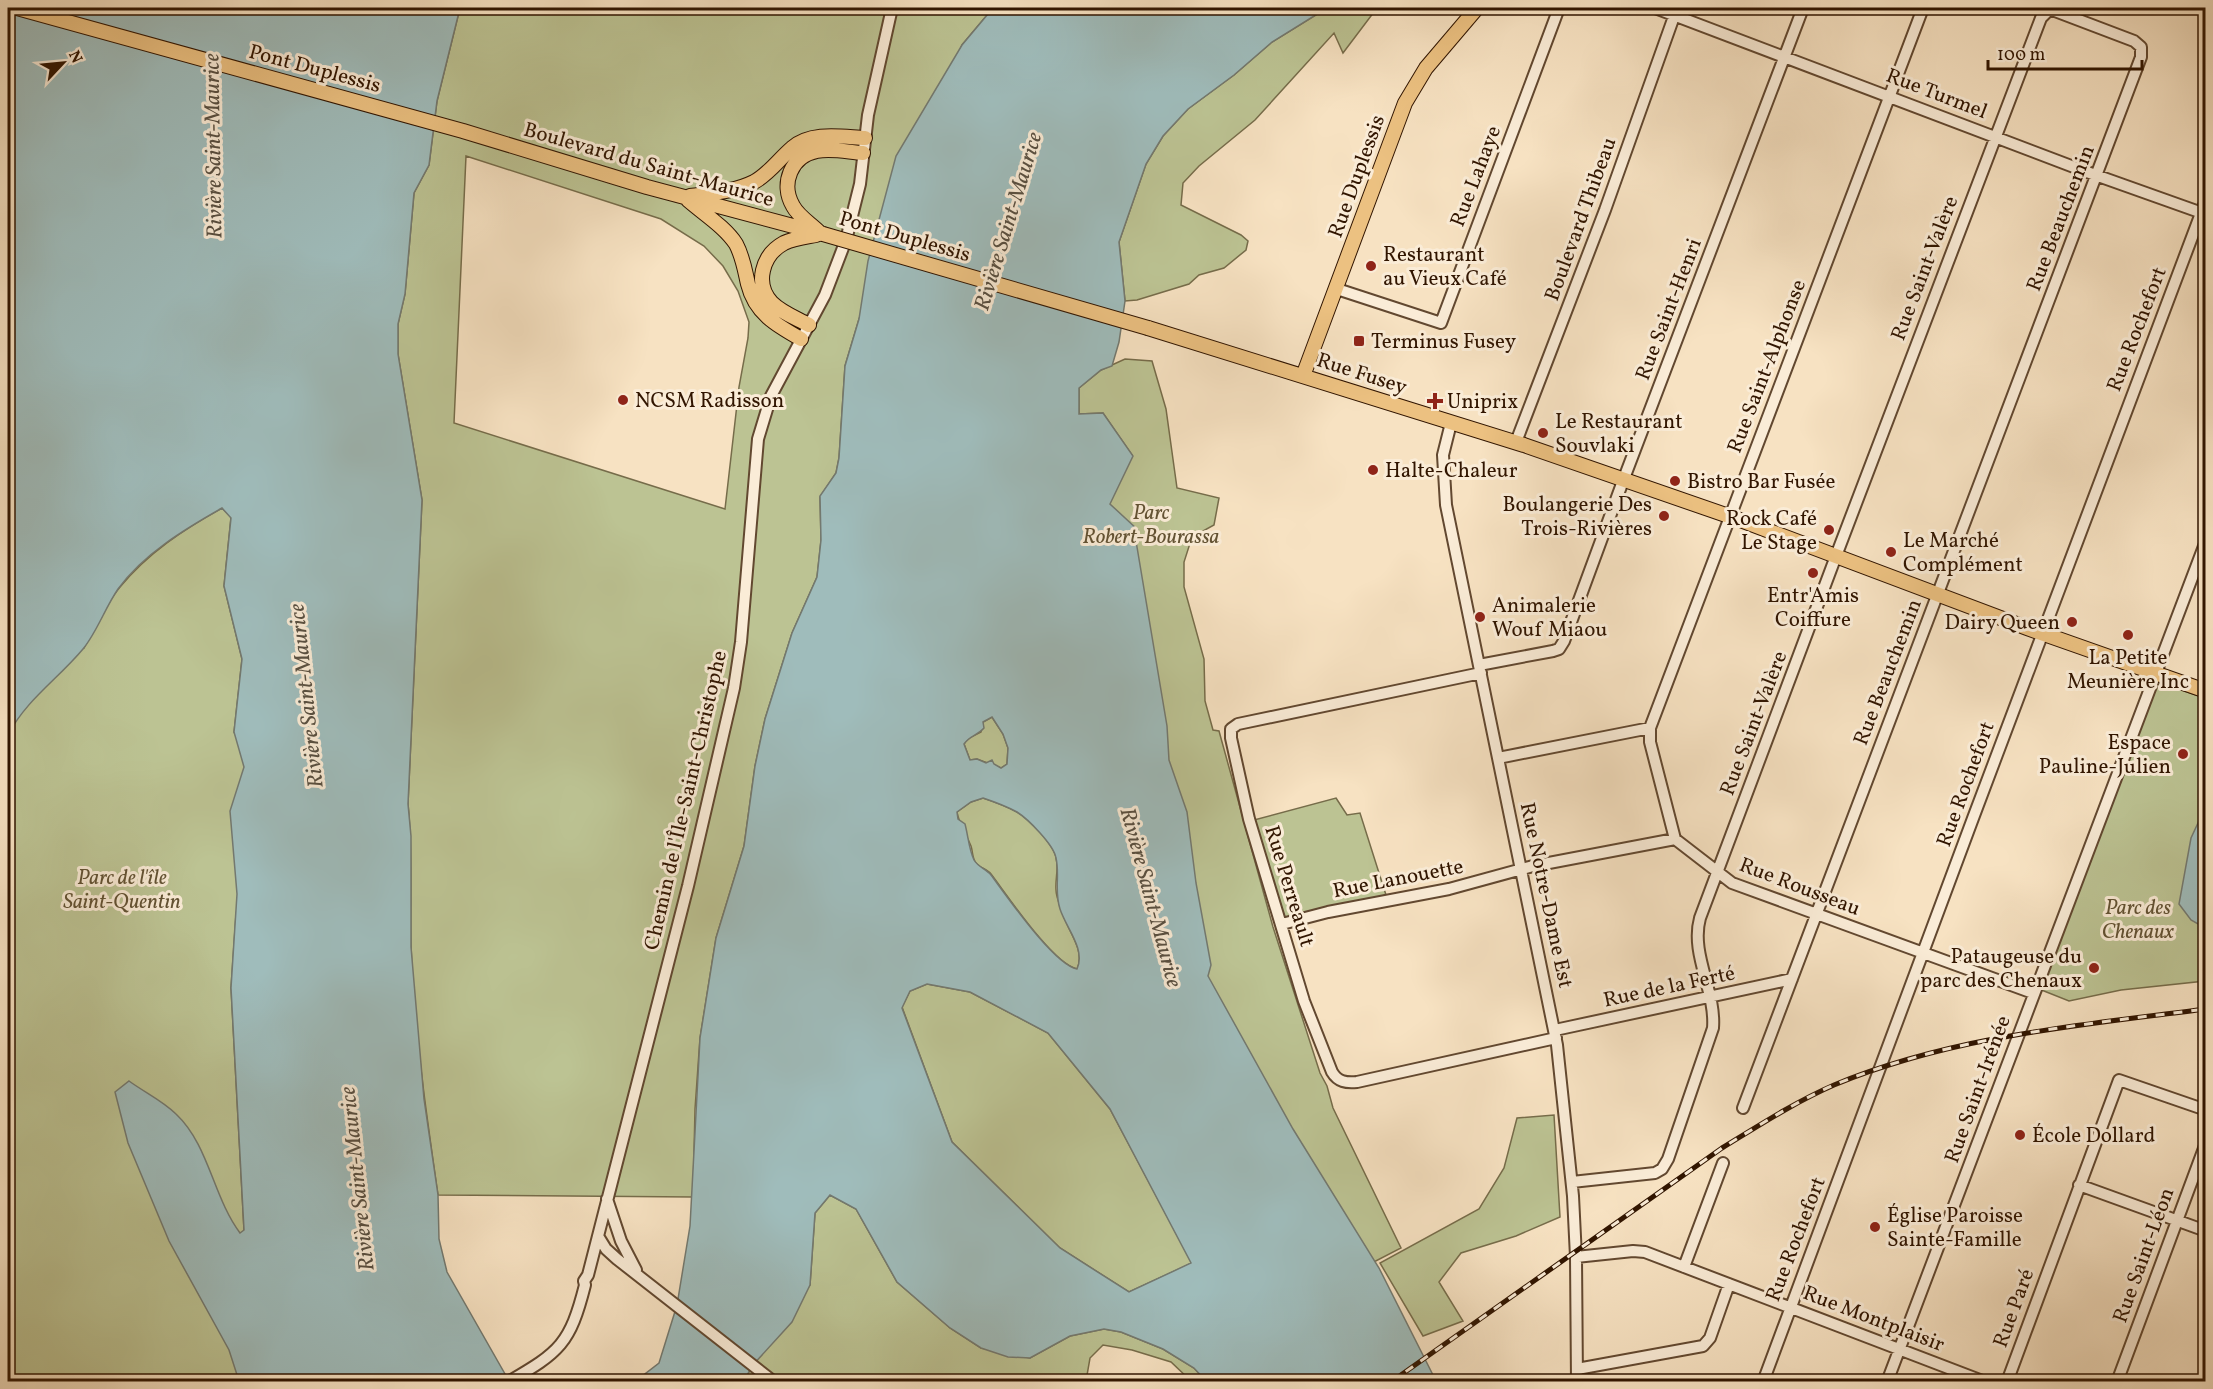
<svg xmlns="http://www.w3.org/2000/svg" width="2213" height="1389" font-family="Vollkorn,serif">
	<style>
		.green { fill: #bcc393; stroke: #766c4a; stroke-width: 1.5; fill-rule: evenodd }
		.water { fill: #9fbcbb; stroke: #737970; stroke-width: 1.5; fill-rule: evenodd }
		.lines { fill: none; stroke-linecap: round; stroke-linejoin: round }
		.minor-casing { stroke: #624830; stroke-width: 14 }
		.major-casing { stroke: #311500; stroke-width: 16 }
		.minor { stroke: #faecd7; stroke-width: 10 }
		.major { stroke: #ecc181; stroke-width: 14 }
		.rail-casing { stroke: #311500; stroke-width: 5 }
		.rail { stroke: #faecd7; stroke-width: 3; stroke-dasharray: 9; stroke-linecap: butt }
		.major-bridge-casing { stroke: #311500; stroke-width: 16; stroke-linecap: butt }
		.major-bridge { stroke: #ecc181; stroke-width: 14 }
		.poi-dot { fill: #8f2418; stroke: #faecd7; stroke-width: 2 }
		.labels { text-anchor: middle; stroke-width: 6; stroke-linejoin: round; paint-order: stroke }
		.street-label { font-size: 21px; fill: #311500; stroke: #faecd7 }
		.poi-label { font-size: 21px; fill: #311500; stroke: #faecd7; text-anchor: start }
		.park-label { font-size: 21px; font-style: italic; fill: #625233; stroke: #faecd7 }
		.water-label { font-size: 22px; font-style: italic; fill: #584f41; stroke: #faecd7 }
	</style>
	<rect width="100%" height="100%" fill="#f7e2c2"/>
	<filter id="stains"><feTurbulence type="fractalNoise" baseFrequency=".00333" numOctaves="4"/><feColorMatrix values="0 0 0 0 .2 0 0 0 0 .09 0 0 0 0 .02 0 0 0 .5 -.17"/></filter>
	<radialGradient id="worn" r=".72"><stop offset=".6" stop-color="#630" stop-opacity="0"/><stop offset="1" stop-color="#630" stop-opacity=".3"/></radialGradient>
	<!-- green -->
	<path class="green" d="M460,8H993L962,45L859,319L845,366L839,458L836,473L820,497L821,540L817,577L792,633L765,719L755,766L744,846L716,938L700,1038L695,1109L693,1197L438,1195C426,1112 414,1029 411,945C410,898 413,851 408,804L422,500L398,354V324L405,294L414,193L429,165L437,101ZM466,156L661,219L704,246L723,266L738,291L749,322L748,338L739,387L725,509L454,423Z
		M1327,8H1377L1343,53L1334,33L1255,120L1199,166L1183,183L1181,205L1241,235L1248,241L1246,250L1224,268L1199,275L1189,284L1137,300L1125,301L1119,242L1146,164L1163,136L1188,109L1234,75L1272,42Z
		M1125,359L1152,361L1166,409L1177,488L1219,498L1214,525L1192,537L1184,562V587L1204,659L1205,701L1213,730L1219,731L1273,927L1320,1073L1327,1086L1333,1108L1401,1248L1370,1264L1203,979L1099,497L1132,455L1103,413L1079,414V388L1101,370Z
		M222,508L231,517L224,586L242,659L234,732L263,791L236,914L231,988L244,1230L268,1381H8V735L9,731L8,670L84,648C95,628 105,605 120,587C148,553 184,529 222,508Z
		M2154,681L2205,698V981L2121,990L2069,1001L2039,989Z
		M992,717L1003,734L1008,748L1007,764L1001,768L977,759L970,760L964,744L967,739L981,732L983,722Z
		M983,798C995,802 1006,806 1017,812C1028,818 1054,845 1056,858C1059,869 1055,879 1056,890C1056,899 1062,909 1064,917C1070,934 1085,951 1077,969C1053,964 1007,895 991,874C987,869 980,868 976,863C972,858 973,852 971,846C966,834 959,824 957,812L971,802Z
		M1336,798L1347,815L1360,813L1386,895L1279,920L1254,820Z
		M927,984L970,992L1048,1033L1110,1109L1192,1263L1129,1292L1060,1248L952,1142L902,1007L910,991Z
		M1554,1115L1560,1217L1516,1236L1461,1253L1439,1282L1463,1321L1423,1336L1380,1263L1479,1209L1504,1168L1517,1118Z
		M830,1195L856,1209L897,1282L950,1328L981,1348L1030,1358L1070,1336L1104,1329L1121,1332L1163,1349L1194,1368L1206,1381H1191L1171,1362L1132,1350L1103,1345L1090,1358L1086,1381L744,1382L752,1366L810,1285L815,1213Z"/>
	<!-- water -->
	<path class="water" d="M8,8H460L437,101L429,165L414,193L405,294L398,324V354L422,500L408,804L411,836V947L424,1099L438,1195L439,1239L447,1272L509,1381H239L229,1350L169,1241L128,1143L115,1092L129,1081C144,1092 163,1101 176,1114C209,1145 213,1197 240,1233L244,1230L231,988L237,894L230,811L244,767L234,732L242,659L224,586L231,518L222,508C185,529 143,554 118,589C105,608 97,632 83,649C58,679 26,700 8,735Z
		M993,8H1327L1272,42L1234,75L1188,109L1163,136L1146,164L1119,242L1125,301L1119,342L1112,366L1101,370L1079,388V414L1103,413L1133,456L1110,504L1138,530L1136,541L1167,726L1169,760L1187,812L1196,883L1211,965L1208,976L1293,1129L1379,1268L1436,1381H1206L1194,1368L1163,1349L1121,1332L1104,1329L1070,1336L1030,1358L1008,1357L981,1348L950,1328L897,1282L856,1209L830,1195L815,1213L810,1285L792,1322L752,1366L744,1381L640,1382L641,1377L659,1363L677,1305L690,1226L700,1038L716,938L744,846L755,766L765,719L792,633L817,577L821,540L820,496L836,473L839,458L845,366L859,319L868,261L896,156L962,45ZM992,717L1003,734L1008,748L1007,764L1001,768L994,764L992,760L986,763L977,759L970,760L964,744C969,736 978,735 984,728L983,722ZM983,798C995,802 1006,806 1017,812C1028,819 1054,845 1056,858C1060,875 1054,891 1060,909C1066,928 1086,949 1077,969C1054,965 1006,895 991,875C986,869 978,867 974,860C969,850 968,835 965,824L958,819L957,812L971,802ZM927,984L970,992L1048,1033L1110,1109L1191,1263L1129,1292L1060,1248L952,1142L902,1008L910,991Z
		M2205,808V928L2191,920L2179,904L2191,838Z"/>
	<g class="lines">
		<defs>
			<path id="minor" d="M1655,8L2087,172L2205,214
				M1337,289L1441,323L1559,8
				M1451,423L1443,455L1446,505L1557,1045L1573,1196L1576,1257L1577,1382
				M1516,442L1605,210L1677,8
				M1479,665L1553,651L1559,649L1564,641L1623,481L1803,8
				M1481,673L1238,724L1231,729V738L1249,819L1304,1001L1332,1072C1338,1082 1346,1083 1357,1082L1556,1038
				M1650,728V742L1675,839
				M1498,758L1650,728L1923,8
				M1282,924L1328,912L1449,889L1533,866L1675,839L1732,883L2033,993
				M1555,1030L1792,979
				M1572,1182L1655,1173L1662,1169L1668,1159L1713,1028C1716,991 1690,954 1700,918L1836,556L2041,18L2048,11H2055L2134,41L2141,47V57L1743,1108
				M2079,1185L2206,1231
				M607,1199L621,1241L636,1270
				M598,1236L606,1249L617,1259L774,1382
				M1576,1257L1633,1251L1645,1252L1985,1382
				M1684,1267L1723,1163
				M1577,1369L1703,1346L1710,1338L1729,1284
				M508,1382C560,1352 570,1344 585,1285L584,1281L588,1275L688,886L734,688L741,642L758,439L771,396L825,295L846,240L860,184L868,115L892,8
				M1763,1382C1909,987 2057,594 2206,200
				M1887,1382L2206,541
				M2007,1382L2119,1080L2206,1110
				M2117,1382L2206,1143"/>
			<path id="major" d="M17,8L463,131L647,187L823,234
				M690,196C711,193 734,192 754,182C769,174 779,159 792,148C811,131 842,137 865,138
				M688,200C704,214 725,227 736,244C743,257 745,271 748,284C755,313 776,325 801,339
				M819,232C811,224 798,216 793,206C780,184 791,156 817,151C831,148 848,152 863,153
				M809,325C796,318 782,313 772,303C754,284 762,255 784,243C794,238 805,237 816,235
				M1148,328L1524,445L1743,521L2027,628L2206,691
				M1303,376L1405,103L1426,68L1477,8"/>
		</defs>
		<!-- minor casing -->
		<use href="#minor" class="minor-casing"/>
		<!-- major casing -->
		<use href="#major" class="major-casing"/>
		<!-- minor -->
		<use href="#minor" class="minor"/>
		<!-- major -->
		<use href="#major" class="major"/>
		<defs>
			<path id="rail" d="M1391,1382L1722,1148C1758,1126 1795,1102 1834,1085C1952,1036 2081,1025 2206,1009"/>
		</defs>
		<!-- rail casing -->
		<use href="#rail" class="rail-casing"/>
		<!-- rail -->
		<use href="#rail" class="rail"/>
		<defs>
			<path id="major-bridge" d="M823,234L1148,328"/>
		</defs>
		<!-- major-bridge casing -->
		<use href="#major-bridge" class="major-bridge-casing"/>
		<!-- major-bridge -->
		<use href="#major-bridge" class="major-bridge"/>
	</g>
	<!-- markers -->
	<g class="poi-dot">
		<circle cx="1371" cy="266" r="6"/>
		<rect x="1353" y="335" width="12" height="12" rx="3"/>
		<circle cx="623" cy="400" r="6"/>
		<path d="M1432 392h6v6h6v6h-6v6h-6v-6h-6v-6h6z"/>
		<circle cx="1543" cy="433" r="6"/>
		<circle cx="1373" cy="470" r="6"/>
		<circle cx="1675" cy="481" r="6"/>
		<circle cx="1664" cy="516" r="6"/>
		<circle cx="1829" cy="530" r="6"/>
		<circle cx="1891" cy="552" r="6"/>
		<circle cx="1813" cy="573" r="6"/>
		<circle cx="1480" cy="617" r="6"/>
		<circle cx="2072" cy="622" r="6"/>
		<circle cx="2128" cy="635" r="6"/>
		<circle cx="2183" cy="754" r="6"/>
		<circle cx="2094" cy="968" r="6"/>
		<circle cx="2020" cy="1135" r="6"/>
		<circle cx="1875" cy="1227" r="6"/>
	</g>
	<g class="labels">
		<!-- street labels -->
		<g class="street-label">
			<text transform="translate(315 68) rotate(15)" y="7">Pont Duplessis</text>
			<text transform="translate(1937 93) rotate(21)" y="7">Rue Turmel</text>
			<text transform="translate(649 164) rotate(16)" y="7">Boulevard du Saint-Maurice</text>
			<text transform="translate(1356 176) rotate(-70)" y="7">Rue Duplessis</text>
			<text transform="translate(1475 176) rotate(-69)" y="7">Rue Lahaye</text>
			<text transform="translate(2060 218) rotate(-69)" y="7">Rue Beauchemin</text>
			<text transform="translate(1580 219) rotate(-70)" y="7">Boulevard Thibeau</text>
			<text transform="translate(905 236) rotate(16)" y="7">Pont Duplessis</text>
			<text transform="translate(1924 268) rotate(-69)" y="7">Rue Saint-Valère</text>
			<text transform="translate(1668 309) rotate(-69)" y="7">Rue Saint-Henri</text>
			<text transform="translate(2136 329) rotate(-69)" y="7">Rue Rochefort</text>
			<text transform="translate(1766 366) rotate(-69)" y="7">Rue Saint-Alphonse</text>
			<text transform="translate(1362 373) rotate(18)" y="7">Rue Fusey</text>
			<text transform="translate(1887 672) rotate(-69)" y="7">Rue Beauchemin</text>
			<text transform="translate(1753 723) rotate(-69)" y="7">Rue Saint-Valère</text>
			<text transform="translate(1965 784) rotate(-70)" y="7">Rue Rochefort</text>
			<text transform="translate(685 800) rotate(-77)" y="7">Chemin de l'Île-Saint-Christophe</text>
			<text transform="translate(1398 878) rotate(-11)" y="7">Rue Lanouette</text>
			<text transform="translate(1290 886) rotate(73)" y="7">Rue Perreault</text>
			<text transform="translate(1800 886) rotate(21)" y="7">Rue Rousseau</text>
			<text transform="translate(1547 895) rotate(78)" y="7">Rue Notre-Dame Est</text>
			<text transform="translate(1669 986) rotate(-12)" y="7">Rue de la Ferté</text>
			<text transform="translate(1977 1089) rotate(-70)" y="7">Rue Saint-Irénée</text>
			<text transform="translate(1795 1239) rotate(-69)" y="7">Rue Rochefort</text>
			<text transform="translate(2143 1255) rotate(-70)" y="7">Rue Saint-Léon</text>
			<text transform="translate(2013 1308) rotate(-70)" y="7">Rue Paré</text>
			<text transform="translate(1874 1318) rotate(21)" y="7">Rue Montplaisir</text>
		</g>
		<!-- poi labels -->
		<g class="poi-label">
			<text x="1383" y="261">Restaurant<tspan x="1383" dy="24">au Vieux Café</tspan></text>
			<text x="1371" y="348">Terminus Fusey</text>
			<text x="635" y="407">NCSM Radisson</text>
			<text x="1447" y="408">Uniprix</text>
			<text x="1555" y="428">Le Restaurant<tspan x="1555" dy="24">Souvlaki</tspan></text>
			<text x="1385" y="477">Halte-Chaleur</text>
			<text x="1687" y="488">Bistro Bar Fusée</text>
			<text x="1652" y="511" text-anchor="end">Boulangerie Des<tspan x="1652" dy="24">Trois-Rivières</tspan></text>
			<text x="1817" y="525" text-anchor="end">Rock Café<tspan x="1817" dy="24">Le Stage</tspan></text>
			<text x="1903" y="547">Le Marché<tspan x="1903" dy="24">Complément</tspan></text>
			<text x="1813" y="602" text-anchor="middle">Entr'Amis<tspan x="1813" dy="24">Coiffure</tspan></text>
			<text x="1492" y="612">Animalerie<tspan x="1492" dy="24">Wouf Miaou</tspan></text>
			<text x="2060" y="629" text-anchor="end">Dairy Queen</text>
			<text x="2128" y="664" text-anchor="middle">La Petite<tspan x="2128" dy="24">Meunière Inc</tspan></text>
			<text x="2171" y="749" text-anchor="end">Espace<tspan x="2171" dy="24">Pauline-Julien</tspan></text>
			<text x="2082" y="963" text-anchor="end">Pataugeuse du<tspan x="2082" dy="24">parc des Chenaux</tspan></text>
			<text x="2032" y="1142">École Dollard</text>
			<text x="1887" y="1222">Église Paroisse<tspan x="1887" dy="24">Sainte-Famille</tspan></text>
		</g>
		<!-- park labels -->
		<g class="park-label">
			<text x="1151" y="519">Parc<tspan x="1151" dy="24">Robert-Bourassa</tspan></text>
			<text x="122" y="884">Parc de l'île<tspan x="122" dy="24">Saint-Quentin</tspan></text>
			<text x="2138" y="914">Parc des<tspan x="2138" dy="24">Chenaux</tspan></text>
		</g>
		<!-- water labels -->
		<g class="water-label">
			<text transform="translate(212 146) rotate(-91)" y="8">Rivière Saint-Maurice</text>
			<text transform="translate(1007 221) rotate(-73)" y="8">Rivière Saint-Maurice</text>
			<text transform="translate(305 696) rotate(-96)" y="8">Rivière Saint-Maurice</text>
			<text transform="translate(1152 897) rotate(75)" y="8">Rivière Saint-Maurice</text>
			<text transform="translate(356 1179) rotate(-96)" y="8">Rivière Saint-Maurice</text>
		</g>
	</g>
	<!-- margin -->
	<rect width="2213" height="1389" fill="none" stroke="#f7e2c2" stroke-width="30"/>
	<rect x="9" y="9" width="2195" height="1371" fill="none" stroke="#311500" stroke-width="3"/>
	<rect x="15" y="15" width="2183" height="1359" fill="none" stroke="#311500" stroke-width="1.5"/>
	<!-- north arrow -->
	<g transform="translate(63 63) rotate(64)" stroke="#faecd7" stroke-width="4.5" paint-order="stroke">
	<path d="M0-4.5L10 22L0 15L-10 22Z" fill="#311500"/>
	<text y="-9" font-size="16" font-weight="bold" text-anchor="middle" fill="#311500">N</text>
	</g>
	<!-- scale -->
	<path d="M1988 60v9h154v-9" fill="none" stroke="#311500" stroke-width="3"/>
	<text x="1997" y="60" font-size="18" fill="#311500" stroke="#faecd7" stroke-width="4.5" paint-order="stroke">100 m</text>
	<rect width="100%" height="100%" filter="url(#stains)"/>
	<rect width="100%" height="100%" fill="url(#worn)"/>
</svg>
